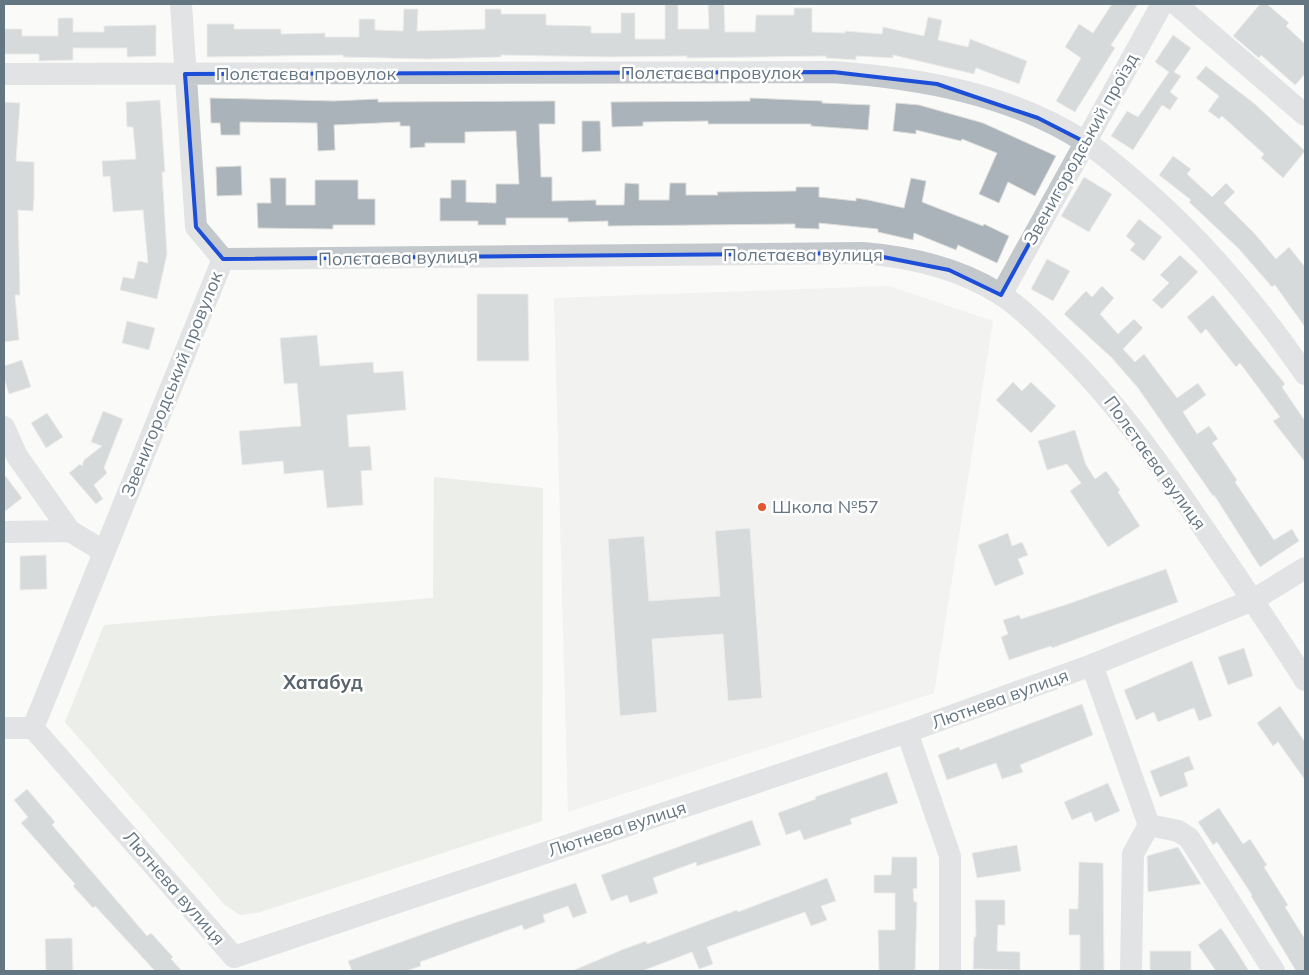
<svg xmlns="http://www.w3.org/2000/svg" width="1309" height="975" font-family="Mulish,sans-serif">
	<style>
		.built { fill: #e8e9e9 }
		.green { fill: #dadfd7 }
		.building { fill: #aab3b9; stroke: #dcdcda }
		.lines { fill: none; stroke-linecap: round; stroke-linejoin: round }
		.minor { stroke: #c3c8cc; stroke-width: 22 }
		.marked { fill: none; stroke: #1d4ed8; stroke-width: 4; stroke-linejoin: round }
		.poi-dot { fill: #e4572e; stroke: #fff; stroke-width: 2 }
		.labels { text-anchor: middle; stroke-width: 5; stroke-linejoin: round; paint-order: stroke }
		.street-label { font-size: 18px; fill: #657683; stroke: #fff }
		.poi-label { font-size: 18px; fill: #657683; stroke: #fff; text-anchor: start }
		.neighbourhood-label { font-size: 19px; font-weight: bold; fill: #57646e; stroke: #fff }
	</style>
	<rect width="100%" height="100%" fill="#fafaf8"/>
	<!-- built -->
	<path class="built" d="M889,286L993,321L934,693L568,812L554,298Z"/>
	<!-- green -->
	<path class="green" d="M434,477L543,488L542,821L257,913L240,915L225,905L65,722L104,625L433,598Z"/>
	<!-- building -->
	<path class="building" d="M665,4H678V29H709L708,4H724L725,32H755L756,15H794V8H812V32L845,33V31L882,34L883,27L924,36L928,17L942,20L938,40L968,47L970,39L1027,61L1019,84L976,68L974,74L893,55V58L856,56V60L826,58V56L687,58V56L609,57L501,55V57L428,59L343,57V55L207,57V24H234V29H281V34L325,33V37H359V19H375V30L403,31L404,9H418L417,31L485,29V9H501V14H546V25L591,26V33H621V13H635V39H665Z
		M1112,4H1138L1111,45L1115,48L1075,112L1056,101L1081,58L1065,47L1079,24L1093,33Z
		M1260,4H1267L1289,23L1286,26L1305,44V74L1295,85L1261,55L1259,58L1233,36Z
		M58,18H73V32H104V26L156,25V56L127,57V48H73V60L39,61V54H4V29H22V36H58Z
		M1173,35L1191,48L1174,72L1181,76L1170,92L1178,98L1170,110L1162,105L1133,150L1111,136L1127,111L1138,117L1169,72L1155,62Z
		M1206,66L1256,105L1305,151L1283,178L1261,158L1264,154L1222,116L1219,119L1208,111L1219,96L1196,78Z
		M210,98L334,101L378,99V102L555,101V124H539L541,177H552V201L596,200V205H624L625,183L639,184V200H669L670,183H686V195H718L717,192L796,191V187H819V197L856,201V198L868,200L904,208L911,178L926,181L922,202L983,226L984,224L1009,236L997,263L958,245L956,250L914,233L913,240L878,232V229L819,223V229L795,228V224L608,226V221L568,222V218H506V225H478V221H440V198H451V180H466V202L496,203V184H519L516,131L465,132V143H425V147L410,148V126H400V122L334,125L335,150L318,151L317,123L240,122V135H221L220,123H211Z
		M750,98L822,101V103L870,105L868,130L811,126V124H708V121L643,122V126L612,127L611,102L750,101Z
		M160,100L165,172H162L167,254L157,299L120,290L123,277L134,279L138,261L148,263L143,210L113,212L110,176L103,177L102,161L136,159L133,127H127L126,102Z
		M4,102L20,103L16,161L34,162V197L33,211L18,210L20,295H15L19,340L4,342Z
		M896,103L919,105L983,123L1056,156L1035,196L1008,182L999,203L979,194L997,153L962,139L961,141L916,130V134L893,131Z
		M582,121H600L601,151L582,152Z
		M1173,156L1191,169L1187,174L1212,197L1226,183L1235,192L1224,203L1255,234L1276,259L1289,247L1305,267V327L1275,285L1272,287L1239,249L1189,202L1191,200L1159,175Z
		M241,166L242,195L217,196L216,167Z
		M1084,177L1112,194L1089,232L1061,216Z
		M270,178H286V205H315V180H358V199H375V225H333V229L258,228L257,203H271Z
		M1139,219L1162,237L1144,261L1130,250L1135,244L1126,236Z
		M1180,255L1198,272L1162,309L1152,300L1169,283L1160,275Z
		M1047,259L1070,271L1053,301L1031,289Z
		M1102,286L1114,298L1100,314L1118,334L1134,319L1143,328L1123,349L1135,362L1144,354L1177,398L1198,383L1206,395L1183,412L1197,434L1209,426L1218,439L1212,443L1237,480L1235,482L1274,540L1292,529L1299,541L1260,567L1214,495L1213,496L1138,388L1112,358L1064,314L1086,291L1092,297Z
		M477,294H528L529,361H477Z
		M1213,295L1285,384L1282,387L1305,421V462L1273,421L1280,417L1240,363L1236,367L1206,329L1201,334L1187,317Z
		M127,321L155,328L149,350L122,343Z
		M317,335L320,366L373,362L374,373L403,371L406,410L347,415L349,447L370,446L372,470L361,471L363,505L327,508L323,470L284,474L283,461L242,465L239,431L301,426L297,383L284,384L280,338Z
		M22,360L31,387L9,394L4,378V366Z
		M1013,382L1022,391L1031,382L1056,406L1031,433L996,400Z
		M103,411L123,419L104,468L107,473L94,485L103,499L96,504L69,473L80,464L82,466L84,460L102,446L91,442Z
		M47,413L63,437L46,448L31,423Z
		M1075,430L1086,465L1095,479L1106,471L1120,490L1118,492L1140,526L1108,547L1070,491L1081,483L1067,464L1047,470L1038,441Z
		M4,474L22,498L4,512Z
		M750,528L762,698L728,701L723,634L652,639L657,712L620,716L608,539L644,536L649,601L720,596L715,531Z
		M1008,533L1012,546L1022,542L1028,555L1018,559L1024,574L995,586L978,545Z
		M46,555L47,589L20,590V556Z
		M1166,569L1178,602L1052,648L1051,646L1009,660L1001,637L1008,634L1003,620L1019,615L1021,619L1068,604Z
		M1244,648L1253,676L1228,685L1218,657Z
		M1192,661L1212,716L1199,721L1194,708L1158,722L1154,712L1136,720L1124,690Z
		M1082,704L1093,735L1020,765L1023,772L1002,779L996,763L947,780L938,755L959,747L960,750Z
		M1280,706L1305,742V780L1278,742L1273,746L1257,723Z
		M1189,756L1194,769L1184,773L1188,786L1160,797L1150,771Z
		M887,772L898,803L850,819L852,824L804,840L800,830L786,835L778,813L816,799L815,797Z
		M1108,783L1120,811L1095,822L1091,812L1072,820L1064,802Z
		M27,789L55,822L52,825L147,936L151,933L173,957L171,959L182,971H155L95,906L93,908L73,886L75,884L21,823L28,817L14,800Z
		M1219,808L1243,844L1250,839L1267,865L1264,867L1288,905L1285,907L1305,939V971H1296L1251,896L1252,895L1217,842L1213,845L1198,822Z
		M752,820L761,845L697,866L696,862L653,878L658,893L630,903L627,895L611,901L601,875Z
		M1017,845L1021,871L977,878L972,853Z
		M1178,847L1201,884L1148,892L1147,856Z
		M892,857H917V888L913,889L914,902H917L915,971H879L878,930H895V893H874V875H891Z
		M1079,862L1103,863L1104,971H1080V935H1069V909H1078Z
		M827,878L836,901L821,906L827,920L811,926L805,912L707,947L713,964L699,969L692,952L642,971H572L624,949L646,941L647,944L737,910L738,912Z
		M576,883L587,913L573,918L568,906L543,915L545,922L524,930L522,925L420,962L421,966L406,971H352L348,961L457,922Z
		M975,900H1005V925H998L997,951L1020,952V970L973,969L974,937H976Z
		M1221,928L1239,955L1249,971H1216L1198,945Z
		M72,938L73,971H46L45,939Z
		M1150,951H1191V971H1150Z"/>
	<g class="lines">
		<!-- minor -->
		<path class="minor" d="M181,4L196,227L223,259
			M1176,4L1305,115
			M4,74L833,72C919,78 1011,94 1085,142C1107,156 1127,175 1147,192C1208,246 1259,307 1305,374
			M223,259L863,253C911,257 959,268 1000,294C1022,308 1043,330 1062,349C1114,400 1155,457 1196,517C1233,571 1270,625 1305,680
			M1001,295L1162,4
			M4,427L17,456L70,531L103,551
			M4,532L70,531
			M1092,665L1149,825
			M4,728H33L234,957
			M33,728L223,259
			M907,732L950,856V971
			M1149,825L1178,831L1189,838L1274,971
			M234,957L907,732L1092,665L1253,600L1305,568
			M1131,971L1133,854L1149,825"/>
	</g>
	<!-- marked area -->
	<path d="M0 0H1309V975H0ZM833,72L937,84L1038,118L1085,142L1001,295L949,270L863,253L223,259L196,227L185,74Z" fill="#fafaf8" fill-opacity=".55" fill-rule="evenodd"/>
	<path class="marked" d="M833,72L937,84L1038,118L1085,142L1001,295L949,270L863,253L223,259L196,227L185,74Z"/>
	<!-- markers -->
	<circle class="poi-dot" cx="762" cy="507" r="5"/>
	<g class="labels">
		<!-- street labels -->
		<g class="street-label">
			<text x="711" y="79">Полєтаєва провулок</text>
			<text x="306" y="80">Полєтаєва провулок</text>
			<text transform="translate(1081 149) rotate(-61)" y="6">Звенигородський проїзд</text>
			<text x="803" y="261">Полєтаєва вулиця</text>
			<text transform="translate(398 258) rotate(-1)" y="6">Полєтаєва вулиця</text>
			<text transform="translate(172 384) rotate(-68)" y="6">Звенигородський провулок</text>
			<text transform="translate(1155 463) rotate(54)" y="6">Полєтаєва вулиця</text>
			<text transform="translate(1000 699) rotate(-20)" y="6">Лютнева вулиця</text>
			<text transform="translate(617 829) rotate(-18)" y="6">Лютнева вулиця</text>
			<text transform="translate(174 888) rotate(49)" y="6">Лютнева вулиця</text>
		</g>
		<!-- poi labels -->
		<g class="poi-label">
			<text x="772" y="513">Школа №57</text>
		</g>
		<!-- neighbourhood labels -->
		<g class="neighbourhood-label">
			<text x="323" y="689">Хатабуд</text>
		</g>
	</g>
	<!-- border -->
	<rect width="1309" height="975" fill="none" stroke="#657683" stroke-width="10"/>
</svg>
